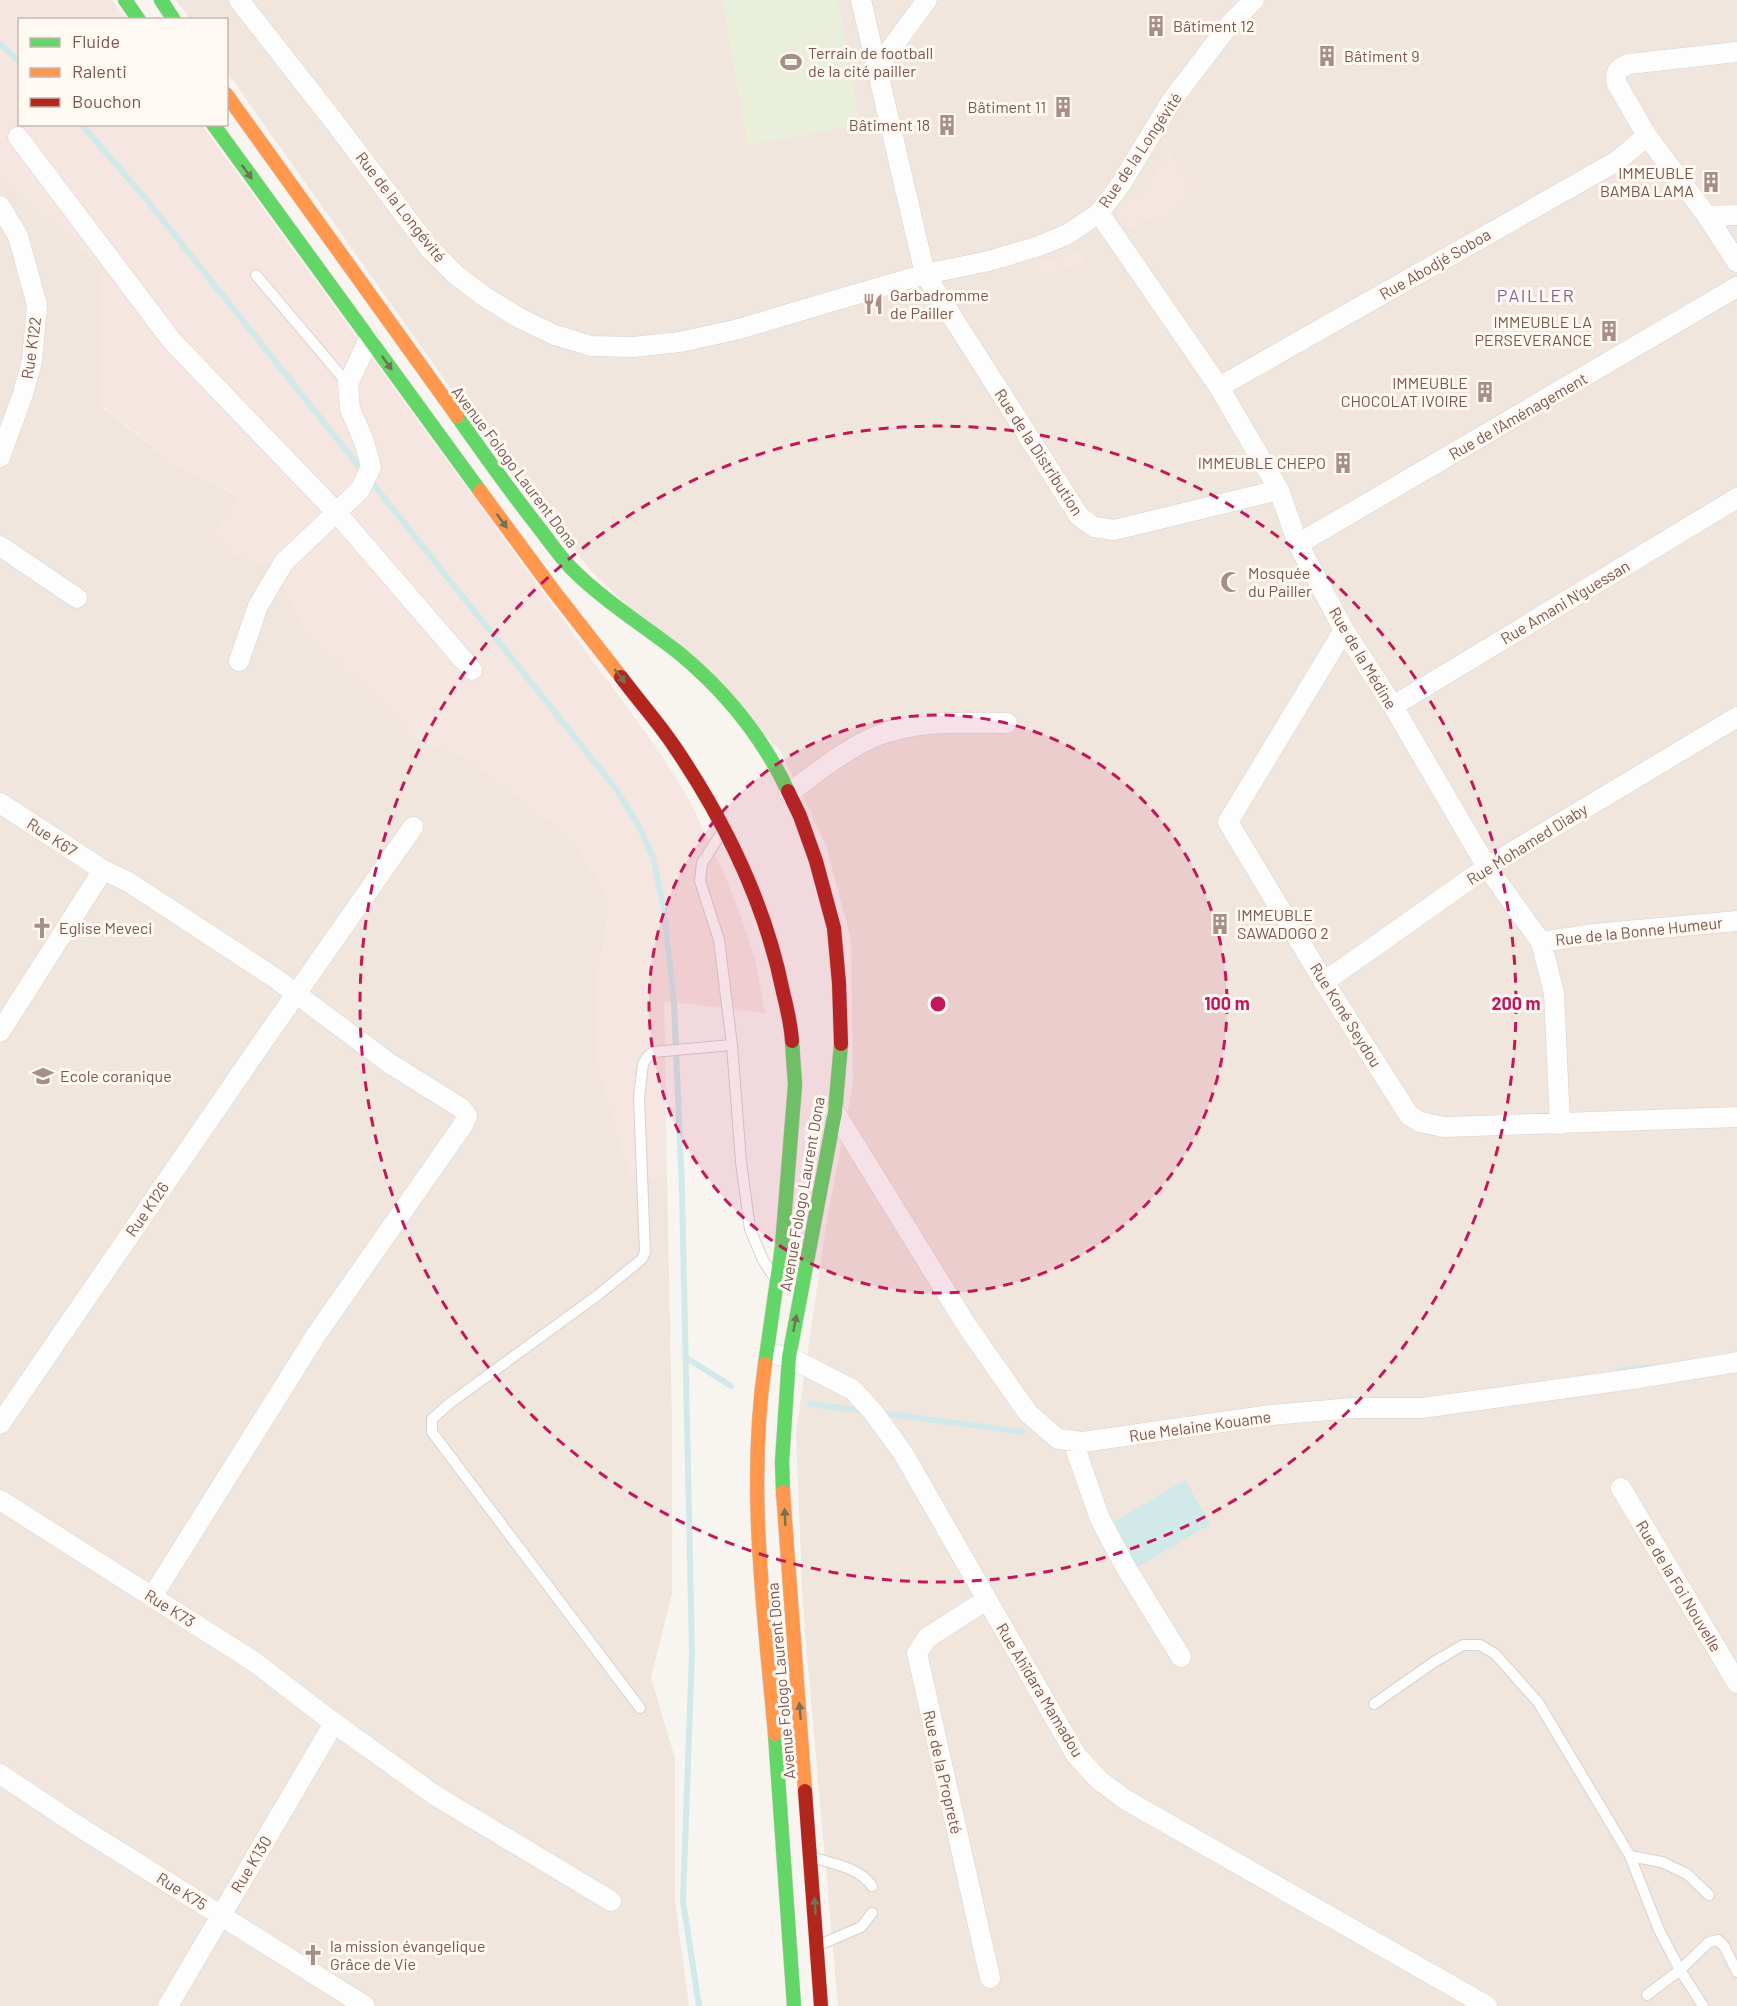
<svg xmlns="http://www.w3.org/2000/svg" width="1737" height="2006" font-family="Barlow,sans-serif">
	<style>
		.residential { fill: #f1e6de }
		.commercial { fill: #f5e6e2 }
		.green { fill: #e9efdb }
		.water { fill: #d1eae9 }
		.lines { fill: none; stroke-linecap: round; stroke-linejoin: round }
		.stream { stroke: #d1eae9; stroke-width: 6 }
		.lane-casing { stroke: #d8d1ce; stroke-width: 12 }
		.street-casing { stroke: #d8d1ce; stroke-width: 21 }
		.fast-casing { stroke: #d8cfcb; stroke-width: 15 }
		.slow-casing { stroke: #d8cfcb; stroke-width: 15 }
		.jam-casing { stroke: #d8cfcb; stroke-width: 15 }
		.lane { stroke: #fefdfd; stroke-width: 10 }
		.street { stroke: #fefdfd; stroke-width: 20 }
		.fast { stroke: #63d668; stroke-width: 14 }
		.slow { stroke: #ff974d; stroke-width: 14 }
		.jam { stroke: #b3261e; stroke-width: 14 }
		.oneway { fill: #747154 }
		.ring { fill: none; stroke: #c2185b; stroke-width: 3; stroke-dasharray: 10 8 }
		.labels { text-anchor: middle; stroke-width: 6; stroke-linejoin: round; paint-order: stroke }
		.poi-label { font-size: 16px; fill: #78584f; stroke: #fff8f3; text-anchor: start }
		.street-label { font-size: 16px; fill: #78584f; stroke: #fff8f3 }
		.neighbourhood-label { font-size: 18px; letter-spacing: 1.5px; fill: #7e6793; stroke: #fff8f3 }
		.centre { fill: #c2185b; stroke: #fff8f3; stroke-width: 3 }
		.ring-label { font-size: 18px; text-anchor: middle; font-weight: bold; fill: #c2185b; stroke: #fff8f3; stroke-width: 6; stroke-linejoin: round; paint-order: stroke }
	</style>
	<rect width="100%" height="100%" fill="#f8f4f0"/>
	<!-- residential -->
	<path class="residential" d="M176,0H1737V2006H838L803,1609L796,1433L826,1225L853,1084L851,940L826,845L780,750L591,571L478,427L227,72L226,20L190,19Z
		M0,174L102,268L101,406L183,470L238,496L276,567L411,735L466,758L571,837L611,901L596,987L630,1177L667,1176L672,1420V1594L651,1678L675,1758V1902L689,2006H0Z"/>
	<!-- commercial -->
	<path class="commercial" d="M0,0H112L126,19L20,20V124L202,125L659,751L690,801L725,876L744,925L756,964L765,1013L664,1001L667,1176L630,1177L594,1054L596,987L611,901L571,837L466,758L412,735L304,628L276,568L235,555L213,537L238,495L183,470L101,405L102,268L0,174Z
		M1170,152L1192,190L1157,223L1141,220L1133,231L1118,218L1123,207L1137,197L1154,177Z
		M1081,253L1085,262L1043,276L1038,264L1064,256Z"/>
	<!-- green -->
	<path class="green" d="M722,0H838L860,124L748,145Z"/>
	<!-- water -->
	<path class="water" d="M1185,1480L1211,1524L1136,1568L1110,1524Z"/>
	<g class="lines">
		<!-- stream -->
		<path class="stream" d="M0,44L20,62
			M81,124L146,199L616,789L638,824L653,857L664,910L674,1003L682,1190L692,1652L683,1901L699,2006
			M685,1357L731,1386
			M1619,1371L1653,1366
			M810,1404L865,1411
			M881,1413L1023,1432"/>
		<defs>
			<path id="lane" d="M256,275L348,384
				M722,832L702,863L700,881L719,940L732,1045L741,1162L750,1229L763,1260L772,1274
				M1374,1704L1434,1662L1463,1645H1480L1495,1654L1538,1702L1630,1856L1659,1930L1680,1970L1703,2006
				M640,1708L432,1432V1419L450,1403L598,1295L642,1259L645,1252L639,1097L643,1064L647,1057L653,1052L732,1045
				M1630,1856L1662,1862L1687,1874L1709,1895
				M811,1857C833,1864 859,1867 872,1886
				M817,1946L861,1927L872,1913
				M1647,1995L1680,1970L1709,1942L1718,1940L1724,1946L1737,1972"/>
			<path id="street" d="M239,0L336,124L430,249L456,275L485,297L521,319L555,335L591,346L633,347L680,342L735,330L925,274L989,261L1039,246L1068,234L1099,213L1121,184L1172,100L1230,24L1254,0
				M861,0L925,274L1079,516L1094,527L1114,530L1279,490
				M1737,52L1629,64C1618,68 1614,72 1617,84L1647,136L1707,216L1737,262
				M876,69L927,0
				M18,137L172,341L336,512L472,670
				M0,206L18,236L37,305L32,361L23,394L0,457
				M1099,213L1219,387L1279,490L1298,544L1344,630L1393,706L1487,867L1541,942L1554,993L1560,1124
				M1707,216L1737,215
				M1219,387L1617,161L1647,136
				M1298,544L1737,287
				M0,546L77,598
				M1344,630L1228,822L1324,982L1409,1115L1420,1122L1444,1127L1737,1117
				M239,661L258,606L284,562L360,490L371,467L364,441L350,409L348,384L369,339
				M1393,706L1737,498
				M789,793C816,773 843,751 874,737C916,719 963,723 1007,723
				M0,803L103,870L127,881L275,978L389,1063L461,1108L467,1116L463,1125L316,1335L152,1597
				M1541,942L1594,934L1737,921
				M1324,982L1487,867L1737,717
				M0,1032L103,870
				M835,1112L967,1326L1028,1413L1058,1439L1083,1442L1271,1415L1353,1408H1422L1640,1378L1737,1362
				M778,1355L789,1357L853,1390L873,1412L903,1453L1076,1755L1099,1780L1126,1800L1487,2006
				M0,1424L261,1044L413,827
				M1073,1442L1100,1519L1125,1566L1181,1657
				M1621,1488L1737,1683
				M0,1500L253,1661L334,1723L436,1796L611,1901
				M986,1600L927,1638L917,1653L990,1978
				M0,1774L78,1826L365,2006
				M168,2006L334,1723"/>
			<path id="fast" d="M125,0L139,20
				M161,0L174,20
				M213,124L480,491
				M457,416C485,456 513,495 543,533C552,545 561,558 572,569C604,601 643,625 679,653C725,691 762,736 788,791
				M765,1364L782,1246L795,1085L792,1041
				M783,1492L782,1462L789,1357L835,1112L841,1044
				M775,1734L794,2006"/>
			<path id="slow" d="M226,94L457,416
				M480,491L553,590L621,677
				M765,1364C747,1486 764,1611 775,1734
				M783,1492L805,1791"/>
			<path id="jam" d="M621,677C638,700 658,722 674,746C725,821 765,902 783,992C787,1008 791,1024 792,1041
				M788,791L800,816L816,861L834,928L839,983L841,1044
				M805,1791L821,2006"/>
		</defs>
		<!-- lane casing -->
		<use href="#lane" class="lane-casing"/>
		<!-- street casing -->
		<use href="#street" class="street-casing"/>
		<!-- fast casing -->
		<use href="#fast" class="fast-casing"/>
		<!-- slow casing -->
		<use href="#slow" class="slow-casing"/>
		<!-- jam casing -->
		<use href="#jam" class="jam-casing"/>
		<!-- lane -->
		<use href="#lane" class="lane"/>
		<!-- street -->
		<use href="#street" class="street"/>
		<!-- fast -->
		<use href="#fast" class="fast"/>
		<!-- slow -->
		<use href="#slow" class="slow"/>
		<!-- jam -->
		<use href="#jam" class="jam"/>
	</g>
	<!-- one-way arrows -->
	<defs><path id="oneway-solid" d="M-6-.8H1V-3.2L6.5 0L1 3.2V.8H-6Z" transform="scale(1.5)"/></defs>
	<g class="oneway">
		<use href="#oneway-solid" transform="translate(247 172) rotate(54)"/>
		<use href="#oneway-solid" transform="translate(387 363) rotate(54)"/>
		<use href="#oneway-solid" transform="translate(502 521) rotate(54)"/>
		<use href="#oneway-solid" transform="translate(620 676) rotate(52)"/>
		<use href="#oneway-solid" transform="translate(795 1323) rotate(-79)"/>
		<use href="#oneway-solid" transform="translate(785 1517) rotate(-93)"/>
		<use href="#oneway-solid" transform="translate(800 1711) rotate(-95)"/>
		<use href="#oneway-solid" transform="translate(815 1906) rotate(-94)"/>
	</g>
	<!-- distance rings -->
	<circle cx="938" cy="1004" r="289" fill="#c2185b" fill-opacity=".12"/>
	<g class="ring">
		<circle cx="938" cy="1004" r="289"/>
		<circle cx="938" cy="1004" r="578"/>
	</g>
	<!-- icons -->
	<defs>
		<symbol id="building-bare" viewBox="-9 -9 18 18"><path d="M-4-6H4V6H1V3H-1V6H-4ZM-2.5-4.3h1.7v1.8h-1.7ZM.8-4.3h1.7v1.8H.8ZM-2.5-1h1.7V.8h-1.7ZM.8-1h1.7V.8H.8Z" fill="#a58f87" stroke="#fff8f3" stroke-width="2.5" paint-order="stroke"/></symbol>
		<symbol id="stadium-bare" viewBox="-9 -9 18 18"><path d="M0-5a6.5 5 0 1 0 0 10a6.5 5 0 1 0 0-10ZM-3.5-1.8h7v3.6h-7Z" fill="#a58f87" stroke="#fff8f3" stroke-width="2.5" paint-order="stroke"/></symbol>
		<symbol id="restaurant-bare" viewBox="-9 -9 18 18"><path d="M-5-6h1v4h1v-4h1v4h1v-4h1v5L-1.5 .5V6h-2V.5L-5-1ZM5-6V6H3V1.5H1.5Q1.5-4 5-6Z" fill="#a58f87" stroke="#fff8f3" stroke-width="2.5" paint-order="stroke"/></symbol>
		<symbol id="mosque-bare" viewBox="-9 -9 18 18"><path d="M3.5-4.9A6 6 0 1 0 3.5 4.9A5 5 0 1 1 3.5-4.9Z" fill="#a58f87" stroke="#fff8f3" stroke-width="2.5" paint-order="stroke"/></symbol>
		<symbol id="church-bare" viewBox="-9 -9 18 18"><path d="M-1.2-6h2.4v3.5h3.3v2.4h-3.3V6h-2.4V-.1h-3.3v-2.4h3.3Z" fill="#a58f87" stroke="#fff8f3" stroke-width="2.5" paint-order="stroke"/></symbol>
		<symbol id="school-bare" viewBox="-9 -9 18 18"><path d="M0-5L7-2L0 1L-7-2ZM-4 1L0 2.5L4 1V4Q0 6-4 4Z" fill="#a58f87" stroke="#fff8f3" stroke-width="2.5" paint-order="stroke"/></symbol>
	</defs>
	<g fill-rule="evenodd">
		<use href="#building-bare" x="1141" y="11" width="30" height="30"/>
		<use href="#building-bare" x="1312" y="41" width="30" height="30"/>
		<use href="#stadium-bare" x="776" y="47" width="30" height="30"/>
		<use href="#building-bare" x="1048" y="92" width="30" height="30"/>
		<use href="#building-bare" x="932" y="110" width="30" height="30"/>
		<use href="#building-bare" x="1696" y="167" width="30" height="30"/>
		<use href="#restaurant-bare" x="858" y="289" width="30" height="30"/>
		<use href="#building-bare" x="1594" y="316" width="30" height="30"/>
		<use href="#building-bare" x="1470" y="377" width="30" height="30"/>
		<use href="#building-bare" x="1328" y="448" width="30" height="30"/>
		<use href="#mosque-bare" x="1216" y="567" width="30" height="30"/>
		<use href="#building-bare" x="1205" y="909" width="30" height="30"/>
		<use href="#church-bare" x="27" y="913" width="30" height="30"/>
		<use href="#school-bare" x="28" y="1061" width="30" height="30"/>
		<use href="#church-bare" x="298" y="1940" width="30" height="30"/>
	</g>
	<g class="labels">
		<!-- poi labels -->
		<g class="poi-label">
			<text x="1173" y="32">Bâtiment 12</text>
			<text x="808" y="59">Terrain de football<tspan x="808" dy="18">de la cité pailler</tspan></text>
			<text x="1344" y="62">Bâtiment 9</text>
			<text x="1046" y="113" text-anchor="end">Bâtiment 11</text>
			<text x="930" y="131" text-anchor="end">Bâtiment 18</text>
			<text x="1694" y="179" text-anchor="end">IMMEUBLE<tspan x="1694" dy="18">BAMBA LAMA</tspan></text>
			<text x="890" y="301">Garbadromme<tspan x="890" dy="18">de Pailler</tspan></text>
			<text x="1592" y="328" text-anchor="end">IMMEUBLE LA<tspan x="1592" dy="18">PERSEVERANCE</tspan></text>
			<text x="1468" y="389" text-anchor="end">IMMEUBLE<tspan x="1468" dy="18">CHOCOLAT IVOIRE</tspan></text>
			<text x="1326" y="469" text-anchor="end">IMMEUBLE CHEPO</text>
			<text x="1248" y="579">Mosquée<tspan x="1248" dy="18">du Pailler</tspan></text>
			<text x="1237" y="921">IMMEUBLE<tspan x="1237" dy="18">SAWADOGO 2</tspan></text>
			<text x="59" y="934">Eglise Meveci</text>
			<text x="60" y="1082">Ecole coranique</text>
			<text x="330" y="1952">la mission évangelique<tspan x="330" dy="18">Grâce de Vie</tspan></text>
		</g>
		<!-- street labels -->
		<g class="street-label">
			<text transform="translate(1140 150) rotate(-56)" y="6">Rue de la Longévité</text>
			<text transform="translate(401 207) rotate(52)" y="6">Rue de la Longévité</text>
			<text transform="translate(1435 264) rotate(-30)" y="6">Rue Abodjé Soboa</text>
			<text transform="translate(31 348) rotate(-82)" y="6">Rue K122</text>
			<text transform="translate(1518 416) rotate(-30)" y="6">Rue de l'Aménagement</text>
			<text transform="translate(1039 452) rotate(57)" y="6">Rue de la Distribution</text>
			<text transform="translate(515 467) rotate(53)" y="6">Avenue Fologo Laurent Dona</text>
			<text transform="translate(1565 602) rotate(-31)" y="6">Rue Amani N'guessan</text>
			<text transform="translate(1363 658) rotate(59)" y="6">Rue de la Médine</text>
			<text transform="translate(52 837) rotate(33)" y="6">Rue K67</text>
			<text transform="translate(1527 844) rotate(-32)" y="6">Rue Mohamed Diaby</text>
			<text transform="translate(1639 931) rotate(-6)" y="6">Rue de la Bonne Humeur</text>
			<text transform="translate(1346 1015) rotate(58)" y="6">Rue Koné Seydou</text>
			<text transform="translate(802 1194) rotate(-80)" y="6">Avenue Fologo Laurent Dona</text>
			<text transform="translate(147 1209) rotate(-55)" y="6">Rue K126</text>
			<text transform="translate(1200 1426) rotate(-8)" y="6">Rue Melaine Kouame</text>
			<text transform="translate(1679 1586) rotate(59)" y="6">Rue de la Foi Nouvelle</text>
			<text transform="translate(170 1608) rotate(32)" y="6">Rue K73</text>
			<text transform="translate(781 1681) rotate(-95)" y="6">Avenue Fologo Laurent Dona</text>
			<text transform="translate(1040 1690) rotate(59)" y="6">Rue Ahïdara Mamadou</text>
			<text transform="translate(943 1772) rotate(77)" y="6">Rue de la Propreté</text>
			<text transform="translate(251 1864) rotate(-59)" y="6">Rue K130</text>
			<text transform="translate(182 1891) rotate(32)" y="6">Rue K75</text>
		</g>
		<!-- neighbourhood labels -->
		<g class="neighbourhood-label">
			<text x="1536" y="302">PAILLER</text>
		</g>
	</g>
	<circle cx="938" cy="1004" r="9" class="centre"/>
	<g class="ring-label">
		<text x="1227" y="1010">100 m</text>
		<text x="1516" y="1010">200 m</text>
	</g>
	<!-- legend -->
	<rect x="18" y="18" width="210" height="108" fill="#fff8f3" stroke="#c9b8b1" stroke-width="1.5"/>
	<rect x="30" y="38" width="30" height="9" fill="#63d668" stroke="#c9b8b1" stroke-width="1.5"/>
	<text x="72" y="48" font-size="18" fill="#78584f">Fluide</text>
	<rect x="30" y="68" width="30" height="9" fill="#ff974d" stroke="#c9b8b1" stroke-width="1.5"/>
	<text x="72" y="78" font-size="18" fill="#78584f">Ralenti</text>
	<rect x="30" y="98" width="30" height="9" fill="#b3261e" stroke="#c9b8b1" stroke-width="1.5"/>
	<text x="72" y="108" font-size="18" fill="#78584f">Bouchon</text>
</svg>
